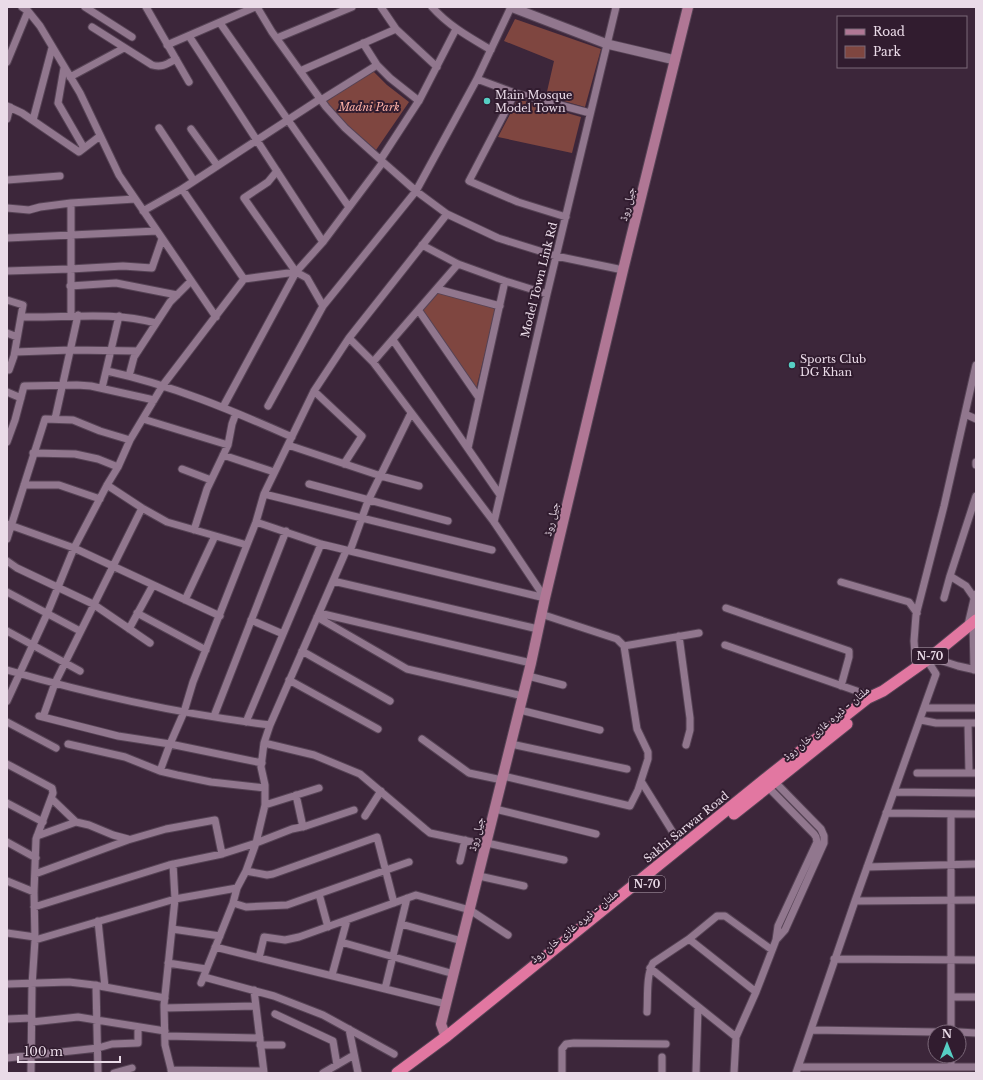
<svg xmlns="http://www.w3.org/2000/svg" width="983" height="1080" font-family="'Libre Baskerville','Noto Naskh Arabic',serif">
	<style>
		.green { fill: #7f4640 }
		.lines { fill: none; stroke-linecap: round; stroke-linejoin: round }
		.minor-casing { stroke: #564355; stroke-width: 9 }
		.tertiary-casing { stroke: #564355; stroke-width: 11 }
		.secondary-casing { stroke: #564355; stroke-width: 12 }
		.trunk-casing { stroke: #564355; stroke-width: 13 }
		.minor { stroke: #91778e; stroke-width: 7 }
		.tertiary { stroke: #91778e; stroke-width: 9 }
		.secondary { stroke: #b07795; stroke-width: 10 }
		.trunk { stroke: #e277a1; stroke-width: 11 }
		.poi-dot { fill: #56cec3; stroke: #311c2f; stroke-width: 1.5 }
		.labels { text-anchor: middle; stroke-width: 4; stroke-linejoin: round; paint-order: stroke }
		.shield { fill: #311c2f; stroke: #b2a2b0; stroke-width: 1 }
		.shield-label { font-size: 10px; font-weight: bold; fill: #eadbe8 }
		.poi-label { font-size: 11px; fill: #eadbe8; stroke: #311c2f; text-anchor: start }
		.park-label { font-size: 11px; font-style: italic; fill: #fcb0a6; stroke: #311c2f }
		.street-label { font-size: 11px; fill: #eadbe8; stroke: #311c2f }
	</style>
	<rect width="100%" height="100%" fill="#3c263a"/>
	<!-- green -->
	<path class="green" d="M515,19L601,49L585,107L546,96L554,61L504,41Z
		M372,70L387,85L409,102L376,150L335,114L326,102Z
		M518,99L581,117L572,153L498,137Z
		M437,291L496,309L476,389L423,310Z"/>
	<g class="lines">
		<defs>
			<path id="minor" d="M22,7L28,11L40,26L80,93L119,175L216,317
				M85,7L132,37
				M146,7L189,82
				M257,7L272,32L326,107L345,128L383,162L416,191L447,214L498,238L556,256L623,270
				M381,7L396,29L437,67
				M432,7C449,26 469,37 491,50
				M220,23L349,207
				M92,27L152,65C162,68 167,64 176,59
				M189,36L323,242
				M277,38L352,7
				M363,43L377,65L390,78L419,101
				M167,45L255,7
				M7,62L28,11
				M64,68L58,103L84,148
				M300,71L396,29
				M70,77L124,48
				M477,79L515,93L590,113
				M515,93L469,181L518,202L566,217
				M321,100L377,65
				M7,106L22,113L79,152L100,136
				M7,119L10,107
				M33,120L52,48
				M159,128L194,181
				M191,129L217,165
				M381,159L420,99L456,29
				M277,171L268,182L244,198L296,272
				M7,180L60,176
				M182,189L244,279
				M7,208L29,210L40,207L71,203L135,199
				M143,211L182,189L320,99
				M447,214L349,338L373,362L494,522L545,598
				M7,238L157,231
				M422,245L458,264L505,281L547,294
				M7,271L70,269L123,266L152,268L162,239
				M70,286L116,283L177,295
				M437,289L500,306
				M7,300L23,305L14,356L9,370L7,369
				M419,311L479,398
				M71,316V203
				M21,317C67,318 111,311 156,323
				M7,333L17,337
				M393,340L500,495
				M15,352L71,350L138,351
				M373,362L458,264
				M107,371C172,385 231,410 292,437
				M129,376L134,357L170,302L191,281
				M102,388L119,316
				M314,391L362,436L344,464
				M7,392L21,398
				M268,406L323,306
				M223,407L296,272L323,242L383,162
				M965,414L976,419
				M55,419L78,315
				M143,419L228,445
				M7,442L15,420L24,386L77,385L91,386L154,400
				M288,445L381,476L419,486
				M468,448L505,281
				M33,453L75,454L98,459L118,467
				M223,455L274,472
				M976,462V465
				M182,469L211,480
				M309,484L448,521
				M24,485H59L100,499
				M107,485L142,508L167,522L247,545
				M264,494L492,550
				M256,522L321,544L545,598
				M494,522L547,294L616,7
				M7,524L74,548L220,616
				M194,530L207,489L228,445L232,424L236,413
				M7,539L45,419L73,420L100,431L130,440
				M350,551L368,501L411,413
				M7,561L17,568L93,604L150,643
				M950,576L966,586L975,599
				M333,581L538,629
				M841,582L909,602L917,613
				M7,592L80,631
				M944,598L950,576L976,496
				M185,600L215,536
				M726,608L849,651V657L841,686
				M137,613L206,650
				M319,613L346,551
				M317,617L407,669L523,696
				M251,620L283,634
				M973,622L974,670
				M129,629L153,585
				M7,631L80,671
				M679,636L690,718V730L686,745
				M725,645L871,696
				M624,646L699,633
				M302,651L390,701
				M930,657L958,666L976,670
				M916,667L914,641L916,615L944,506L976,365
				M7,670C93,695 181,714 270,725
				M528,676L563,685
				M289,680L378,729
				M7,701L47,614L74,548L107,485L118,467L130,440L163,385L244,279L296,272L307,278L323,306L416,191L477,79L511,7
				M925,708H976
				M520,710L600,730
				M39,716L118,736L170,744L262,763
				M214,716L286,531
				M43,717L55,683L142,508
				M921,720L936,723H976
				M7,722L56,748
				M246,722L321,544
				M968,723L969,773
				M422,739L469,773L502,780
				M264,743L314,755L360,774L425,829L430,833L486,845
				M68,744L125,757L160,771L177,775L211,782L265,788
				M511,744L627,769
				M7,764L52,788L53,793L36,839L34,892L35,940L32,985L31,1073
				M160,771L170,744L184,712L193,682L256,522L264,494L314,391L349,338
				M917,773H976
				M503,776L630,806L638,790L648,759V752L637,729L624,646L617,639L541,614
				M641,781L682,847
				M775,782L821,829L824,836V843L785,930L776,940
				M894,792L976,793
				M296,795L303,827
				M52,799L76,822L89,825L113,835L128,839
				M7,803L43,822
				M265,805L319,788
				M495,809L596,834
				M886,813L976,814
				M951,814V1032
				M365,816L381,791
				M37,836L76,822
				M7,842L36,858
				M487,843L564,860
				M460,861L465,840
				M867,867L976,864
				M246,871L267,875L273,874L377,837L394,903
				M35,874L128,840L166,829L215,820L222,854
				M479,876L524,886
				M7,881L34,892
				M319,894L328,927
				M855,901L976,900
				M233,903L246,907L287,905L409,862
				M34,907L169,865L222,854L256,843L292,829L306,826L354,810
				M98,921L105,987
				M401,924L462,941
				M172,929L220,936
				M7,933L35,937
				M689,939L756,992
				M35,940L175,899L237,888
				M341,942L454,974
				M215,947L446,1004
				M259,958L264,937L285,940L299,937L416,895L470,910L508,935
				M834,959L976,960
				M168,963L206,969
				M650,968L736,1037
				M332,975L347,920
				M204,977L274,996L323,1015L394,1054
				M201,983L233,903L237,888L246,871L256,843L265,805V785L261,767L264,743L270,725L319,613L531,663
				M7,984L69,982L94,985L165,998
				M96,985L98,1073
				M385,989L407,898
				M254,990L264,1073
				M951,997H976
				M164,1008L256,1006
				M647,1012C648,998 646,975 653,963L689,939L717,916H725L772,950
				M275,1014L333,1041L337,1065
				M7,1019L32,1018
				M32,1022L78,1017L165,1031
				M349,1029L358,1073
				M811,1030L935,1032
				M959,1032L976,1033
				M165,1036L260,1038
				M260,1045H282
				M951,1056V1067
				M662,1057V1073
				M7,1058L98,1048L112,1044L138,1043V1027
				M799,1067H976
				M171,1070L263,1071
				M114,1073L132,1068
				M172,1073L165,1045L164,1005L175,899L173,864
				M323,1073L354,1055
				M562,1073V1049L566,1044L574,1043L666,1044
				M696,1073L698,1007
				M734,1073L736,1037L756,992L776,940L778,926L817,842L816,837L814,834L768,787
				M796,1073L855,901L936,674L927,660"/>
			<path id="tertiary" d="M511,7L607,44L675,60
				M969,625L976,595"/>
			<path id="secondary" d="M447,1036L444,1032L441,1024L531,663L545,598L623,270L688,7"/>
			<path id="trunk" d="M734,814L847,724
				M397,1073L447,1036L770,775L868,698L883,691L927,660L976,620"/>
		</defs>
		<!-- minor casing -->
		<use href="#minor" class="minor-casing"/>
		<!-- tertiary casing -->
		<use href="#tertiary" class="tertiary-casing"/>
		<!-- secondary casing -->
		<use href="#secondary" class="secondary-casing"/>
		<!-- trunk casing -->
		<use href="#trunk" class="trunk-casing"/>
		<!-- minor -->
		<use href="#minor" class="minor"/>
		<!-- tertiary -->
		<use href="#tertiary" class="tertiary"/>
		<!-- secondary -->
		<use href="#secondary" class="secondary"/>
		<!-- trunk -->
		<use href="#trunk" class="trunk"/>
	</g>
	<!-- markers -->
	<g class="poi-dot">
		<circle cx="487" cy="101" r="4"/>
		<circle cx="792" cy="365" r="4"/>
	</g>
	<g class="labels">
		<!-- shield labels -->
		<g class="shield">
			<rect x="912" y="648" width="36" height="16" rx="3"/>
			<rect x="629" y="876" width="36" height="16" rx="3"/>
		</g>
		<g class="shield-label">
			<text x="930" y="660">N-70</text>
			<text x="647" y="888">N-70</text>
		</g>
		<!-- poi labels -->
		<g class="poi-label">
			<text x="495" y="99">Main Mosque<tspan x="495" dy="13">Model Town</tspan></text>
			<text x="800" y="363">Sports Club<tspan x="800" dy="13">DG Khan</tspan></text>
		</g>
		<!-- park labels -->
		<g class="park-label">
			<text x="369" y="111">Madni Park</text>
		</g>
		<!-- street labels -->
		<g class="street-label">
			<text transform="translate(627 204) rotate(-76)" y="4">جیل روڈ</text>
			<text transform="translate(539 280) rotate(-76)" y="4">Model Town Link Rd</text>
			<text transform="translate(551 519) rotate(-77)" y="4">جیل روڈ</text>
			<text transform="translate(826 723) rotate(-40)" y="4">ملتان - ڈیرہ غازی خان روڈ</text>
			<text transform="translate(686 827) rotate(-39)" y="4">Sakhi Sarwar Road</text>
			<text transform="translate(476 834) rotate(-76)" y="4">جیل روڈ</text>
			<text transform="translate(574 926) rotate(-39)" y="4">ملتان - ڈیرہ غازی خان روڈ</text>
		</g>
	</g>
	<!-- border -->
	<rect width="983" height="1080" fill="none" stroke="#eadbe8" stroke-width="16"/>
	<!-- legend -->
	<rect x="837" y="16" width="130" height="52" fill="#311c2f" stroke="#7b6879"/>
	<rect x="845" y="29" width="20" height="6" fill="#b07795" stroke="#7b6879"/>
	<text x="873" y="36" font-size="12" fill="#eadbe8">Road</text>
	<rect x="845" y="46" width="20" height="12" fill="#7f4640" stroke="#7b6879"/>
	<text x="873" y="56" font-size="12" fill="#eadbe8">Park</text>
	<!-- north arrow -->
	<g transform="translate(947 1044)"><circle r="19" fill="#311c2f" stroke="#7b6879"/>
	<path d="M0-3L7 15L0 10L-7 15Z" fill="#56cec3"/>
	<text y="-6" font-size="11" font-weight="bold" text-anchor="middle" fill="#eadbe8">N</text>
	</g>
	<!-- scale -->
	<path d="M18 1056v6h102v-6" fill="none" stroke="#eadbe8" stroke-width="2"/>
	<text x="24" y="1056" font-size="12" fill="#eadbe8" stroke="#311c2f" stroke-width="3" paint-order="stroke">100 m</text>
</svg>
